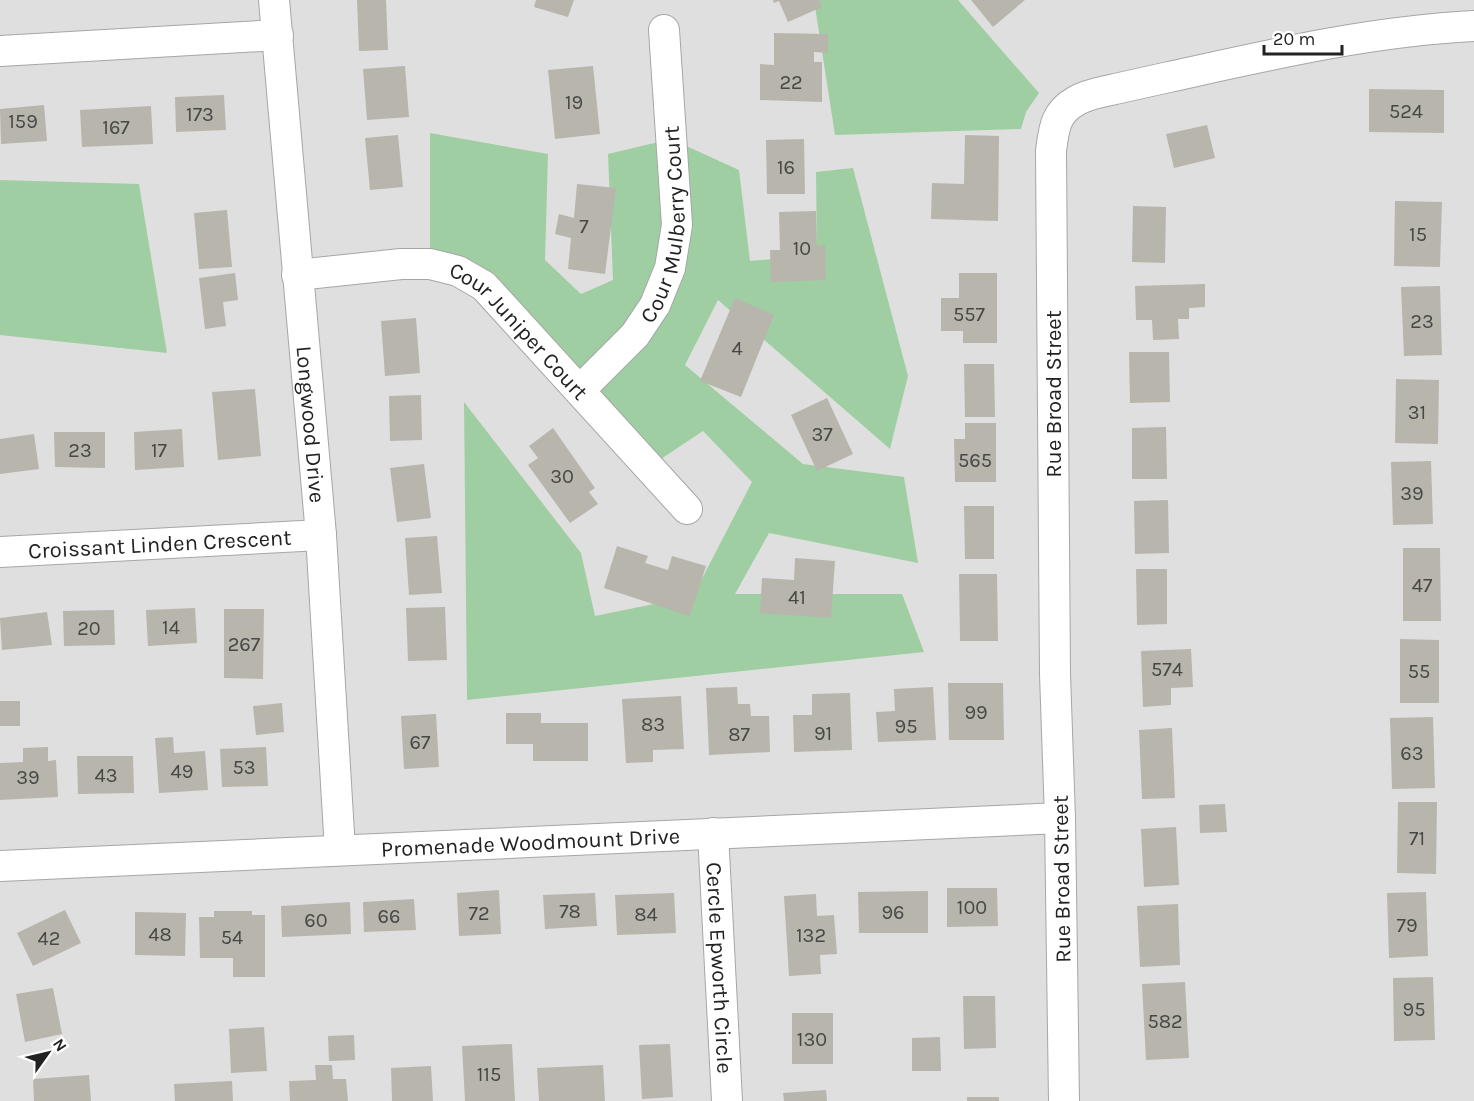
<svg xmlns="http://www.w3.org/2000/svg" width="1474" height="1101" font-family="Karla,sans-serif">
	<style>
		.residential { fill: #e0dfdf }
		.forest { fill: #a0cea3 }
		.building { fill: #b7b5ac }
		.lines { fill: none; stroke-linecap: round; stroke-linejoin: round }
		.minor-casing { stroke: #a6a6a6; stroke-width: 32 }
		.minor { stroke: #fff; stroke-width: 30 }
		.labels { text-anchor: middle; stroke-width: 5; stroke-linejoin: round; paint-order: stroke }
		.number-label { font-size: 20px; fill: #474744 }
		.street-label { font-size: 22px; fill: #222; stroke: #fff }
	</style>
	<rect width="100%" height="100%" fill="#f1f1e9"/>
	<!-- residential -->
	<path class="residential" d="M0,0H1474V1101H0Z"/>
	<!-- forest -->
	<path class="forest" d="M814,0H958L1039,93L1026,112L1021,129L835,135Z
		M430,133L548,154L545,260L581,294L613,280L608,154L671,139L739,170L750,261L817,255L816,172L853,168L908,376L890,449L718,300L685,365L803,464L904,477L918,563L769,533L735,594H902L924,652L467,700L464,402L581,553L595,616L693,596L752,482L703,431L649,467L484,286L430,264Z
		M0,180L139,184L167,353L0,335Z"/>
	<!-- building -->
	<path class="building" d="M357,0H386L388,50L359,51Z
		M536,0H574L568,17L534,7Z
		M773,0H819L822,7L788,22L779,1L774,3Z
		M971,0H1025L993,27Z
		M774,33L828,34V53L814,52V62H822V102L760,100V64L774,65Z
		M405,66L409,117L367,120L363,69Z
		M593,66L600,134L555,139L548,70Z
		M1369,89L1444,90V133L1369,132Z
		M224,95L226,130L176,132L175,97Z
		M44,105L47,141L1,144L0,109Z
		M151,106L153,144L82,147L80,110Z
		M1207,125L1215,158L1174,168L1166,134Z
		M398,135L403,187L370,190L365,138Z
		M965,135L999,136L998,221L931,219L932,183L964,184Z
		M804,139L805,194H767L766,140Z
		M577,184L616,188L605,274L568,269L571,238L555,234L559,214L574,218Z
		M1395,201L1442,202L1440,267L1394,266Z
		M1133,206L1166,207L1165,263L1132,262Z
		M227,210L232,267L199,269L194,213Z
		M816,211L817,246L825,245L826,280L771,282L770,250H780L779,212Z
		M235,273L238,300L223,302L226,326L205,329L199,278Z
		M959,273H997V343H963V331H941V298H959Z
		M1205,284V307L1189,308V319H1178L1179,339L1153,340L1152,320H1136L1135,286Z
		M1440,286L1442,355L1404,356L1401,287Z
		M735,298L774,315L741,397L700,381Z
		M416,318L420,373L385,376L381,321Z
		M1129,352H1169L1170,402L1130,403Z
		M964,364H994L995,417H965Z
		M1396,379L1439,380L1438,444L1395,443Z
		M255,389L261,456L218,460L212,392Z
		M421,395L422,440L390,441L389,396Z
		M827,398L853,454L817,471L791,415Z
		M965,423H996V482H955L954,439H965Z
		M1166,427L1167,479H1132V428Z
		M553,428L595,488L589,492L598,504L570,523L528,465L538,458L529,446Z
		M182,429L184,467L135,470L134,432Z
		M54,432H105V468L55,467Z
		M34,434L39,469L0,474V439Z
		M1431,461L1433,524L1393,525L1391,462Z
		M424,464L431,518L397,522L390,468Z
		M1168,500L1169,553L1135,554L1134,501Z
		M964,506H994V559H965Z
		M437,536L442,593L409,595L405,538Z
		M617,546L648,556L645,563L668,570L672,556L706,566L690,616L604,588Z
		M1403,548H1440L1441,621H1403Z
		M795,558L835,561L831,618L760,613L762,578L794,580Z
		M1136,569H1167V624L1137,625Z
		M959,574H997L998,641H960Z
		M445,607L447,660L408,661L406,608Z
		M195,608L197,643L148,646L146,610Z
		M224,609H264L263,679L224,678Z
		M114,610L115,645L64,646L63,611Z
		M47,612L52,645L2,650L0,618Z
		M1400,639L1439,640V703H1400Z
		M1191,649L1193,687L1171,688V705L1143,707L1141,651Z
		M948,683H1003L1004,740H949Z
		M737,687L738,704H750L751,716H769L770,752L709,755L706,688Z
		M933,687L936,740L878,742L876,712L895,711L894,689Z
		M850,693L852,750L794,752L793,715H812V694Z
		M681,696L684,749L653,750V762L626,763L622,699Z
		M0,701H20V726H0Z
		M282,703L284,732L256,735L253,706Z
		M506,713H541V723H588V761H533V744H506Z
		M436,714L439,767L404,769L401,716Z
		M1433,717L1435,788L1392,789L1390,718Z
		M1172,728L1175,798L1142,799L1139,730Z
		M173,737L174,753L205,751L208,790L159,793L155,738Z
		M48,747V761L56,760L58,797L0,800V763L23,762V748Z
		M266,747L268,786L222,787L220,749Z
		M77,756H133L134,793L78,794Z
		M1398,802H1437L1436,874L1397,873Z
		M1225,804L1227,832L1200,833L1199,805Z
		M1176,827L1179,885L1144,887L1141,829Z
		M947,888H997L998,926L947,927Z
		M499,890L501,934L459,936L457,893Z
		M928,891V933H859L858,892Z
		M1426,892L1428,956L1389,958L1387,893Z
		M595,893L597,926L545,929L543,895Z
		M674,893L676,933L617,935L615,895Z
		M816,894L817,916L834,915L837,954L820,955L821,974L789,976L784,896Z
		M414,899L416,930L364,932L363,902Z
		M350,902L351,934L282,937L281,906Z
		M1178,904L1180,965L1140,967L1137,906Z
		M65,910L81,943L33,966L17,933Z
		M214,911H252V915H265V977H233V958H200L199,917H214Z
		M135,912L186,913L185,956L135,955Z
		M1433,977L1435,1040L1394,1041L1393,978Z
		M1185,982L1189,1058L1146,1060L1142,984Z
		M53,988L62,1034L25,1042L16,994Z
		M963,996H995L996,1048L964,1049Z
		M792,1013H833V1064H792Z
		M264,1027L267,1071L231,1073L229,1029Z
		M354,1035L355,1060L329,1061L328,1036Z
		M940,1037L941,1071H912V1038Z
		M512,1044L515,1101H465L462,1046Z
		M670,1044L673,1097L642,1099L639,1045Z
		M315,1065H332L333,1079H346L348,1101H290L289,1081L316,1080Z
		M603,1065L605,1101H539L537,1068Z
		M431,1066L433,1101H392L391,1068Z
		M89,1075L91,1101H34L33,1079Z
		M232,1081L233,1101H175L174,1084Z
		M826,1090L827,1101H784L783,1093Z
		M967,1097H999V1101H967Z"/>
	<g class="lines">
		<defs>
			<g id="minor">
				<path id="s1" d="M274,0L321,535L340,850"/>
				<path d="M0,51L278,35"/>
				<path id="s2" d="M297,275L401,264H430L458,271L484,286L687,509"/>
				<path id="s3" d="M580,390L635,335L655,305L670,268L677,225L664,30"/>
				<path id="s4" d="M0,552L321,535"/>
				<path id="s5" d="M713,833L727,1101"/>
				<path id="s6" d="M0,866L1060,818"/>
				<path d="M1064,1101L1060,818L1055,674L1051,151C1054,128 1055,113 1076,101C1088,94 1103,92 1115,89C1133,85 1151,81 1169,77C1269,55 1371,31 1474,26"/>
			</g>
		</defs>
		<!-- minor casing -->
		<use href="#minor" class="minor-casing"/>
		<!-- minor -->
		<use href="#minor" class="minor"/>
	</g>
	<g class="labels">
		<!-- number labels -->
		<g class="number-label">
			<text x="791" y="89">22</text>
			<text x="574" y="109">19</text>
			<text x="1406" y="118">524</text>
			<text x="200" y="121">173</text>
			<text x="23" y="128">159</text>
			<text x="116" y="134">167</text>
			<text x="786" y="174">16</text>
			<text x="584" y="233">7</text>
			<text x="1418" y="241">15</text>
			<text x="802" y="255">10</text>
			<text x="969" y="321">557</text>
			<text x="1422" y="328">23</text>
			<text x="737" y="355">4</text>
			<text x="1417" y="419">31</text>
			<text x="822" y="441">37</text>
			<text x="80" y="457">23</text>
			<text x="159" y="457">17</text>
			<text x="975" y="467">565</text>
			<text x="562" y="483">30</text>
			<text x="1412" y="500">39</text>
			<text x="1422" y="592">47</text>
			<text x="797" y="604">41</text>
			<text x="171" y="634">14</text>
			<text x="89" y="635">20</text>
			<text x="244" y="651">267</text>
			<text x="1167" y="676">574</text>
			<text x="1419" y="678">55</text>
			<text x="976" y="719">99</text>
			<text x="653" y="731">83</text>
			<text x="906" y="733">95</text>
			<text x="823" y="740">91</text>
			<text x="739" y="741">87</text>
			<text x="420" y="749">67</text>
			<text x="1412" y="760">63</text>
			<text x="244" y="774">53</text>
			<text x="182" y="778">49</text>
			<text x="106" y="782">43</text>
			<text x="28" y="784">39</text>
			<text x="1417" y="845">71</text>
			<text x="972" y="914">100</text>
			<text x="570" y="918">78</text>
			<text x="893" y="919">96</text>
			<text x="479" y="920">72</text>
			<text x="646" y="921">84</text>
			<text x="389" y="923">66</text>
			<text x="316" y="927">60</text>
			<text x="1407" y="932">79</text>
			<text x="160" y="941">48</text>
			<text x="811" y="942">132</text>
			<text x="232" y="944">54</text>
			<text x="49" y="945">42</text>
			<text x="1414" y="1016">95</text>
			<text x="1165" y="1028">582</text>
			<text x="812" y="1046">130</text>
			<text x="489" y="1081">115</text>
		</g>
		<!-- street labels -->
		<g class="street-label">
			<text dy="8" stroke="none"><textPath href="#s3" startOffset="196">Cour Mulberry Court</textPath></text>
			<text dy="8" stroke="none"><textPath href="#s2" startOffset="248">Cour Juniper Court</textPath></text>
			<text transform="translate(1053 394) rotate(-90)" y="8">Rue Broad Street</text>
			<text dy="8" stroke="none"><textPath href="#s1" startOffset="426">Longwood Drive</textPath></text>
			<text dy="8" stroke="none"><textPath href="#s4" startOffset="160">Croissant Linden Crescent</textPath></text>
			<text dy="8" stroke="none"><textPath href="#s6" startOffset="531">Promenade Woodmount Drive</textPath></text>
			<text transform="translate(1061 879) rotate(-91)" y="8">Rue Broad Street</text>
			<text dy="8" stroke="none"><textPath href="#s5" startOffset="135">Cercle Epworth Circle</textPath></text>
		</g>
	</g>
	<!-- north arrow -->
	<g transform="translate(48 1053) rotate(56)" stroke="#ffffff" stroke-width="4.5" paint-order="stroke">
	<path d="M0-4.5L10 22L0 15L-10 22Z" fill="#222222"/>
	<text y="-9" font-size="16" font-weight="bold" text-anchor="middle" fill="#222222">N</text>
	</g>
	<!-- scale -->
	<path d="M1264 45v9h78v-9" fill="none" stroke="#222222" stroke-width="3"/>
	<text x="1273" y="45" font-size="18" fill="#222222" stroke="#ffffff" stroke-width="4.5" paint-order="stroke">20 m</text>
</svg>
